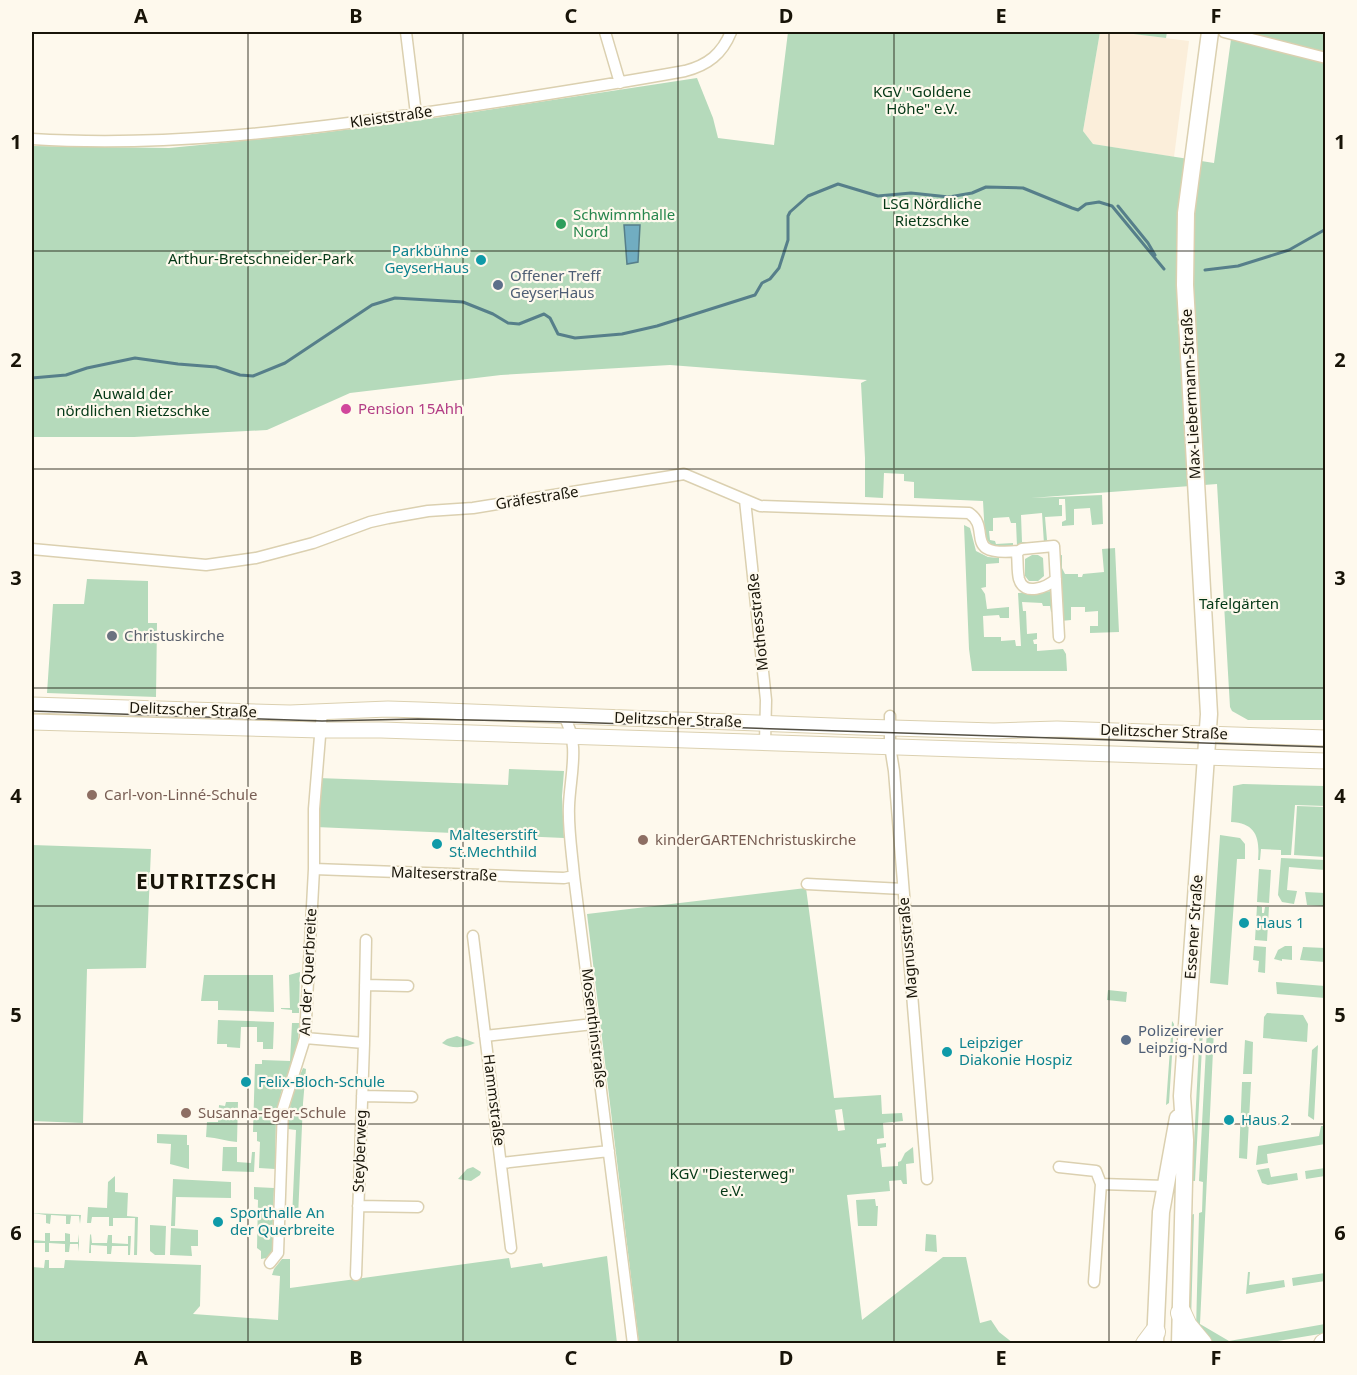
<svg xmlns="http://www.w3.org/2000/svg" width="1357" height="1375" font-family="'Noto Sans',sans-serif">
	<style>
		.commercial { fill: #fbeeda }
		.green { fill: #b5dabb; fill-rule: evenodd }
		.water { fill: #71adc1; stroke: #567f8a; stroke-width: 1.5 }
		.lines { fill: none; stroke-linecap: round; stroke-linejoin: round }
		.stream { stroke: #567f8a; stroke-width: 3 }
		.street-casing { stroke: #dbd0b0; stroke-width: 13 }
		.secondary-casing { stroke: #dbd0b0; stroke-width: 17 }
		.primary-casing { stroke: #dbd0b0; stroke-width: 19 }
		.highway-casing { stroke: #dbd0b0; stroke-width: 22 }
		.street { stroke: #fff; stroke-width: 10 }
		.secondary { stroke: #fff; stroke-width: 15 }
		.primary { stroke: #fff; stroke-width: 16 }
		.highway { stroke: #fff; stroke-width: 20 }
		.tram { stroke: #534f43; stroke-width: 1.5 }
		.grid { fill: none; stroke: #181408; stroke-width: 1.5; stroke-opacity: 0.55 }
		.leisure-dot { fill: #2e9e5b; stroke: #fef9ed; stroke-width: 2 }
		.culture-dot { fill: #0f9aa8; stroke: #fef9ed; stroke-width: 2 }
		.service-dot { fill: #5c6f8a; stroke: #fef9ed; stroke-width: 2 }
		.hotel-dot { fill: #d1479c; stroke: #fef9ed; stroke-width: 2 }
		.worship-dot { fill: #6b7280; stroke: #fef9ed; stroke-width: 2 }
		.education-dot { fill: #8d6e63; stroke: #fef9ed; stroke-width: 2 }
		.labels { text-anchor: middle; stroke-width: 4.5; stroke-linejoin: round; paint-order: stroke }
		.park-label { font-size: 15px; fill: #043816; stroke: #fef9ed }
		.street-label { font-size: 15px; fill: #181408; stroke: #fef9ed }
		.leisure-label { font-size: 15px; fill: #27864d; stroke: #fef9ed; text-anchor: start }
		.culture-label { font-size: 15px; fill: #0d838f; stroke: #fef9ed; text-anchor: start }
		.service-label { font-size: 15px; fill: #4e5e75; stroke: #fef9ed; text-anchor: start }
		.hotel-label { font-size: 15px; fill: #b23c85; stroke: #fef9ed; text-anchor: start }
		.worship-label { font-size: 15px; fill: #5b616d; stroke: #fef9ed; text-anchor: start }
		.education-label { font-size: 15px; fill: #785e54; stroke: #fef9ed; text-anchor: start }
		.district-label { font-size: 21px; font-weight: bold; letter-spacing: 1.5px; fill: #181408; stroke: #fef9ed }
		.neatline { fill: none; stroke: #181408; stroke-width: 2 }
		.grid-label { font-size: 20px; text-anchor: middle; font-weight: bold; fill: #181408 }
	</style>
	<rect width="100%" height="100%" fill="#fef9ed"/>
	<!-- commercial -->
	<path class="commercial" d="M1100,32H1117L1189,41L1174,157L1093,144L1083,131Z"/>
	<!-- green -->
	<path class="green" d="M788,32H1100L1083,131L1093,144L1214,163L1232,32H1325V720H1248L1232,711L1230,707L1217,484L1031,498L1102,495L1103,524L1092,525L1090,508L1074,509V525L1062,526V522L1066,520L1065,499H1059V505H1062V516L1045,517L1047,540L1060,543L1044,544L1042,513L1021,515L1022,542H1032V545L1017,546L1016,523H1011L1009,517L993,518V531H989L990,540L995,541L996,544L1013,543V547H993L985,537L983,501L914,498V482L904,481V474L884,473L883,498L865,497V458L861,383L867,380L670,365L501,375L350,393L267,430L134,437H32V146L169,148L304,135L415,121L697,78L713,118L718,138L774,145Z
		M1117,32H1167L1166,38Z
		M964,525L970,528L976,551L988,557L999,558V563L986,564V587L981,588L985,594L987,609L1009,607V618H1000L999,615L983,616L984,637H1001V641L1015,640L1016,646H1021L1018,593L1053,591L1054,612H1051L1050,606H1043L1042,603L1022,602L1023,611H1026L1027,634L1037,633V639L1033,640L1034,644H1037V651L1063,649L1066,654L1067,671H972L969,649Z
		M1115,548L1119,632L1090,633V626H1098V611L1085,612V607H1071V620L1061,621L1057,556L1062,555V568L1065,574H1078V577H1082L1083,574L1104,572L1102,549Z
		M1032,555H1038L1043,558L1044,576L1038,581H1029L1025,576V559Z
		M87,579L148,581V623H157L156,697L47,693L53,604H84Z
		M509,769L564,771L562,796L564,838L316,827L318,778L508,785Z
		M1243,784L1325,786V806L1295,805L1291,855H1281V850L1261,849L1260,860H1258C1260,838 1256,823 1231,822L1233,786Z
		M1297,806L1325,807V857L1294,855Z
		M1220,835L1240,838L1245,844V859H1237L1228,985L1210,983Z
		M32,845L151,849L146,968L87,969L83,1123L32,1121Z
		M1281,858L1325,860V870L1289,867L1287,890L1297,891L1294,904L1282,902L1278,895Z
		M1259,869L1271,870L1269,903L1257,902Z
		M806,888L834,1098L881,1095L882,1114L902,1113L903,1121L883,1123L884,1138L877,1139V1144L886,1143V1147L880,1148L882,1167L898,1166V1162L901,1161L905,1153L913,1147L914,1163L906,1164L907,1184H903L901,1180L889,1181L890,1191L847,1195L862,1320L943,1257H966L980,1323L991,1320L999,1332L1013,1343H639L587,914ZM842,1109L845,1130L838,1131L835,1110Z
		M1305,892L1325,893V906L1307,905Z
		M1257,906L1262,907V913H1264L1265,907H1269L1267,941L1255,940Z
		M1254,946L1266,947L1265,973L1258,972L1259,961L1253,960Z
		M1285,946H1292V960L1282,959V961L1274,959L1278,950Z
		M1303,947L1325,948V962L1300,960Z
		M300,972L299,1013H292V1010L281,1009V1008H290L289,975Z
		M204,975H273L274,1012L218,1010V1001H201Z
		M1276,982L1325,986V998L1277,994Z
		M1108,990L1127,992L1126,1002L1107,1000Z
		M1267,1013L1303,1015L1308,1024L1307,1042L1263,1038L1264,1017Z
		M218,1020L274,1022L273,1049H263V1042H257V1027H241L240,1048L227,1047V1044H217Z
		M1172,1021L1174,1024L1169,1103L1166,1105Z
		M292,1023H299L298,1046L281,1093L276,1120L275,1169L259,1168L260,1142L257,1141V1132H253L255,1064H262V1060L290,1061Z
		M1200,1028H1203L1195,1181H1192Z
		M1207,1029L1214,1030L1200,1324L1229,1341L1325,1324L1326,1333L1266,1343L1210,1344L1196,1330L1199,1213L1202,1212L1203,1182L1199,1181Z
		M457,1036L475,1043C465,1048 451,1049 442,1043L447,1039Z
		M1245,1040L1253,1042L1252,1074H1243Z
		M1318,1045L1314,1120L1308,1116L1312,1050Z
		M303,1068L306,1069L303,1103L298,1217H292L296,1130L288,1129C288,1107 294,1088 303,1068Z
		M1242,1082H1251L1247,1159L1239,1158Z
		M226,1102H238L237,1142C226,1141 218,1138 206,1137L207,1122H218L219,1105L225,1106Z
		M1321,1126H1325V1144L1267,1154L1268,1163L1256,1165L1258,1146L1319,1136Z
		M157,1134L187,1135V1145H189V1169L170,1164L171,1144L157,1143Z
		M223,1147H237V1162L251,1163L252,1152H255L254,1172L222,1171Z
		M473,1167L481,1172L480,1175L471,1181L458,1179L467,1169Z
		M1269,1168L1271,1177L1297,1173L1298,1180L1268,1185L1262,1183L1257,1170Z
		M1325,1168V1176L1306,1179L1305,1171Z
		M115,1176V1192L128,1193L127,1216L138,1217L137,1255H134L135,1218H113V1226H109V1217H92L91,1223H87L88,1207L107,1208L108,1182Z
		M173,1179L231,1182V1198L176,1197L175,1226H171Z
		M254,1187L274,1188L272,1250L271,1255L266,1258L261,1259V1251L257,1248L258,1200L254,1199Z
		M875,1199L876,1206H878L877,1226H858L856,1200Z
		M32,1213L81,1215L80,1224L79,1216H71L70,1224H66V1216L51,1215L50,1224L46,1223V1215Z
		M1194,1214L1191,1321L1189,1310L1191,1215Z
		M150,1225L166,1226L165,1255H155L150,1251Z
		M171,1228L198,1230V1246H191L192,1256L170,1255Z
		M45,1233H50V1241H65V1233L70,1234V1242H78L79,1234V1252L78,1244H70L69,1252H65V1244L49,1243V1252H45V1243H32V1240L45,1241Z
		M91,1234L92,1243H107L108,1235H112V1243L128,1244V1236H131L130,1255H128V1246H112L111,1254H107V1246L91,1245V1253H89L90,1235Z
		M926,1234L936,1235L937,1252L925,1251Z
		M607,1256L617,1343L32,1344V1267L44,1268L45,1260H49V1268H64L65,1260L201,1265L200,1306L193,1314L278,1320L280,1276L272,1275L274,1269L282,1259H290V1288L509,1258L511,1268L542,1263L543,1267Z
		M1248,1272H1250L1249,1285L1284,1280L1285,1287L1246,1294Z
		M1325,1273V1281L1293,1286L1292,1278Z"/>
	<!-- water -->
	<path class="water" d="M624,225H640L638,262L627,264Z"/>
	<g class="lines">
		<!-- stream -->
		<path class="stream" d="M1118,206L1148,243L1155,255
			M1205,270L1238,266L1289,250L1326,229
			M32,378L66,375L87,368L135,358L178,364L216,367L240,375L253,376L285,363L372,305L395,298L463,302L493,314L508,323L519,324L544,314L550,318L558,334L575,338L622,334L657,326L755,295L762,283L770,279L779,268L788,240V216L790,212L808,196L838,184L878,196L911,193L949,197L972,193L986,187L1023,188L1072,208L1078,210L1086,204L1099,202L1112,206L1164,269"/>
		<defs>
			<path id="street" d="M406,32L416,114
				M605,32L620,83
				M1224,32L1326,58
				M32,139C161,147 288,132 416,114C506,101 596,87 685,71C708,65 722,54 731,32
				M745,500L766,700L765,743
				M32,549L206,565L256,558L313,543L370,522L388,518L428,511L473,508L684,474L760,506L969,513C993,529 960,557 1019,551L1017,554C1018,562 1017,571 1019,579C1024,597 1047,587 1056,579
				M1019,551L1022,549L1054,546L1059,637
				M563,715C581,743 570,775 569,806C568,829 572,853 574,876L633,1344
				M890,716V746L894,771L927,1179
				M314,869L564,878L574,876
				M807,884L903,889
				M473,936L511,1248
				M365,985L408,986
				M485,1036L593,1024
				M305,1038L364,1043L356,1275
				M364,1043L366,940
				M362,1096L412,1097
				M502,1163L609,1151
				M1059,1167L1096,1171L1101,1184
				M358,1206L418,1207
				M270,1263L278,1253L283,1108L305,1038L314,869V809L322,712
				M1094,1282L1101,1184L1165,1186"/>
			<path id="secondary" d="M32,705L290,713L388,709L420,710L859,727L994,731L1057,729L1326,738
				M32,722L321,730H381L1326,761"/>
			<path id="primary" d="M1155,1343L1161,1212L1178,1118
				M1180,1344L1185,1140L1182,1096L1209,714L1185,285L1186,213L1210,32"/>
			<path id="highway" d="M1181,1313L1187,1326L1202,1344
				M1146,1344L1155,1332
				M1324,1344L1326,1343"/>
		</defs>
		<!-- street casing -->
		<use href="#street" class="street-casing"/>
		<!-- secondary casing -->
		<use href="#secondary" class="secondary-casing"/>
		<!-- primary casing -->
		<use href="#primary" class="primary-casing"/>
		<!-- highway casing -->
		<use href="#highway" class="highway-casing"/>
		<!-- street -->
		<use href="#street" class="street"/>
		<!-- secondary -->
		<use href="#secondary" class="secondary"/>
		<!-- primary -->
		<use href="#primary" class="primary"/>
		<!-- highway -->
		<use href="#highway" class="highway"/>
		<!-- tram -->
		<path class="tram" d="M32,711L322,721L418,719L568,722L1326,747"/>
	</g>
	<!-- grid -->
	<path class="grid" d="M248,32V1344M463,32V1344M678,32V1344M894,32V1344M1109,32V1344M32,251H1326M32,469H1326M32,688H1326M32,906H1326M32,1124H1326"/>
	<!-- markers -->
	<circle class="leisure-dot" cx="561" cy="224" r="6"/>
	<g class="culture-dot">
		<circle cx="481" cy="260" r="6"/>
		<circle cx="437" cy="844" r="6"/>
		<circle cx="1244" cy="923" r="6"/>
		<circle cx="947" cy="1052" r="6"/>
		<circle cx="246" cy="1082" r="6"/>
		<circle cx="1229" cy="1120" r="6"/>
		<circle cx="218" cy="1222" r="6"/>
	</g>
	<g class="service-dot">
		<circle cx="498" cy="285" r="6"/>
		<circle cx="1126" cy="1040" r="6"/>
	</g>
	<circle class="hotel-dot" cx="346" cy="409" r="6"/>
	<circle class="worship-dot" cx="112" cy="636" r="6"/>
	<g class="education-dot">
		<circle cx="92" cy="795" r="6"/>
		<circle cx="643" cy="840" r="6"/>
		<circle cx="186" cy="1113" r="6"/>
	</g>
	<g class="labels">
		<!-- park labels -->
		<g class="park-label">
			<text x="922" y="97">KGV "Goldene<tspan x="922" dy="17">Höhe" e.V.</tspan></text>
			<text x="932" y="209">LSG Nördliche<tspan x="932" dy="17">Rietzschke</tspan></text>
			<text x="261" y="264">Arthur-Bretschneider-Park</text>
			<text x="133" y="399">Auwald der<tspan x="133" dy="17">nördlichen Rietzschke</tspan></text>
			<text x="1239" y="609">Tafelgärten</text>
			<text x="732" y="1179">KGV "Diesterweg"<tspan x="732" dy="17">e.V.</tspan></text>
		</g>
		<!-- street labels -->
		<g class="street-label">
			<text transform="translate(391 117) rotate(-8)" y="5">Kleiststraße</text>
			<text transform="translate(1191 394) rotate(-93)" y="5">Max-Liebermann-Straße</text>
			<text transform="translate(537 498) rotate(-9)" y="5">Gräfestraße</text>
			<text transform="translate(758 622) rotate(-96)" y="5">Mothesstraße</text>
			<text transform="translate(193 710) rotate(2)" y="5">Delitzscher Straße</text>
			<text transform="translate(678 720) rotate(2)" y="5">Delitzscher Straße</text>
			<text transform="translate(1164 732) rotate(2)" y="5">Delitzscher Straße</text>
			<text transform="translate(444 874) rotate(2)" y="5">Malteserstraße</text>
			<text transform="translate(1194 927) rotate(-86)" y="5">Essener Straße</text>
			<text transform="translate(908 948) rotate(-95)" y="5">Magnusstraße</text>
			<text transform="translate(308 972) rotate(-87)" y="5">An der Querbreite</text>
			<text transform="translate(594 1028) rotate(83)" y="5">Mosenthinstraße</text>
			<text transform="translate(494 1100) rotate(83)" y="5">Hammstraße</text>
			<text transform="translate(360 1151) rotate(-88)" y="5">Steyberweg</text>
		</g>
		<!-- leisure labels -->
		<g class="leisure-label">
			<text x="573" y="220">Schwimmhalle<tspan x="573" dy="17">Nord</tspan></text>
		</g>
		<!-- culture labels -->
		<g class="culture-label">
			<text x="469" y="256" text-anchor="end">Parkbühne<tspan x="469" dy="17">GeyserHaus</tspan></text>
			<text x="449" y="840">Malteserstift<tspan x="449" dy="17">St.Mechthild</tspan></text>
			<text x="1256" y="928">Haus 1</text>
			<text x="959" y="1048">Leipziger<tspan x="959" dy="17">Diakonie Hospiz</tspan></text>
			<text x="258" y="1087">Felix-Bloch-Schule</text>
			<text x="1241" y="1125">Haus 2</text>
			<text x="230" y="1218">Sporthalle An<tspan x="230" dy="17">der Querbreite</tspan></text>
		</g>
		<!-- service labels -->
		<g class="service-label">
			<text x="510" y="281">Offener Treff<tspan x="510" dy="17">GeyserHaus</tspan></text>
			<text x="1138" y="1036">Polizeirevier<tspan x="1138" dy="17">Leipzig-Nord</tspan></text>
		</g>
		<!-- hotel labels -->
		<g class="hotel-label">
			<text x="358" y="414">Pension 15Ahh</text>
		</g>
		<!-- worship labels -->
		<g class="worship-label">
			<text x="124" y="641">Christuskirche</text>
		</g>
		<!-- education labels -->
		<g class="education-label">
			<text x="104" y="800">Carl-von-Linné-Schule</text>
			<text x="655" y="845">kinderGARTENchristuskirche</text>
			<text x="198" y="1118">Susanna-Eger-Schule</text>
		</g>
		<!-- district labels -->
		<g class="district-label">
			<text x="207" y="889">EUTRITZSCH</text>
		</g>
	</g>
	<!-- border -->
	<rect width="1357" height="1375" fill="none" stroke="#fef9ed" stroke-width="66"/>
	<rect x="33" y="33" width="1291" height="1309" class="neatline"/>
	<g class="grid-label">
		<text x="141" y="23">A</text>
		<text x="356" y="23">B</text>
		<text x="571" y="23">C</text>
		<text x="786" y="23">D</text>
		<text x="1001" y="23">E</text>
		<text x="1216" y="23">F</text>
		<text x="16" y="149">1</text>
		<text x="1340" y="149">1</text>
		<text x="16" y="367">2</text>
		<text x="1340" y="367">2</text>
		<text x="16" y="585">3</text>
		<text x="1340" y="585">3</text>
		<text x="16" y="803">4</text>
		<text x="1340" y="803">4</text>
		<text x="16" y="1022">5</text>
		<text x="1340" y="1022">5</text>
		<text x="16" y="1240">6</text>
		<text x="1340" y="1240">6</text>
		<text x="141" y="1365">A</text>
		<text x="356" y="1365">B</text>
		<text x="571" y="1365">C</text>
		<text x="786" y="1365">D</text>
		<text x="1001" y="1365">E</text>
		<text x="1216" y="1365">F</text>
	</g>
</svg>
